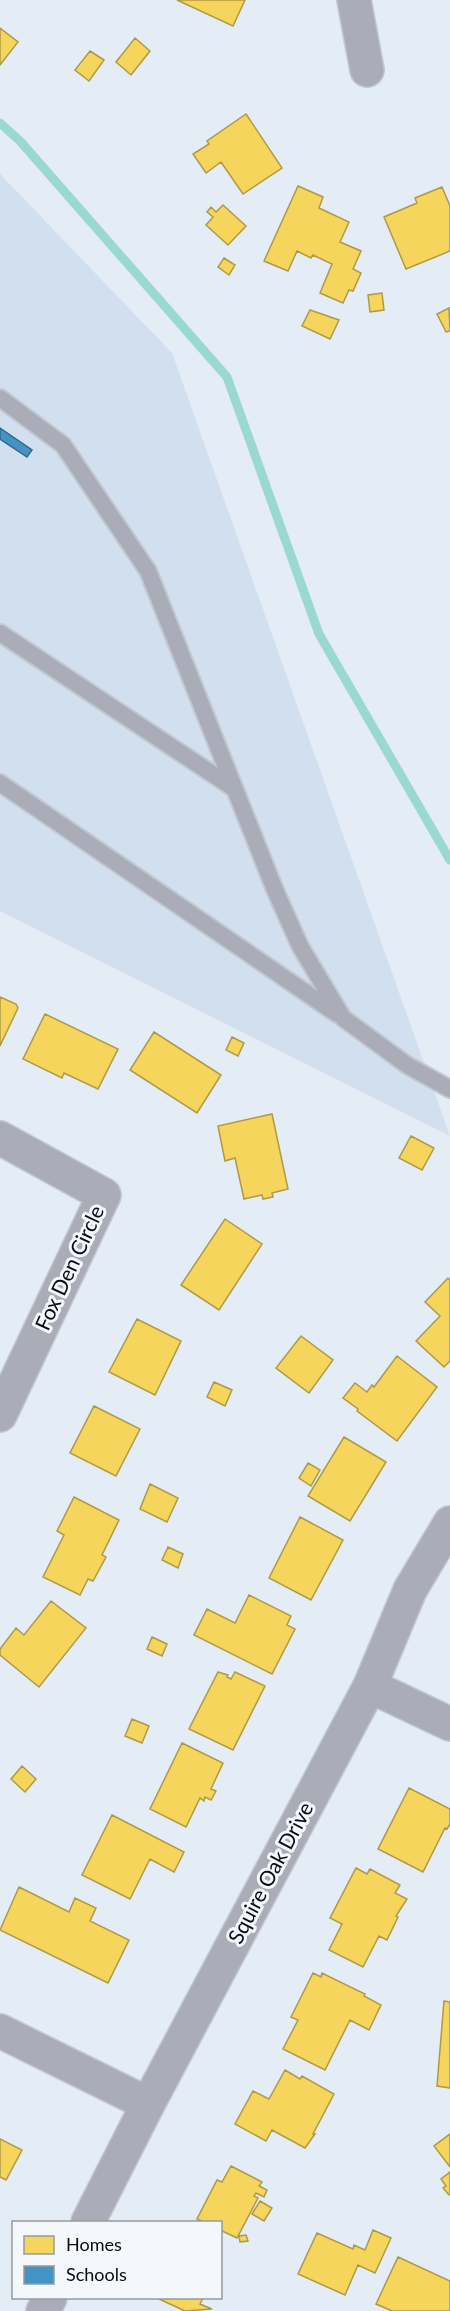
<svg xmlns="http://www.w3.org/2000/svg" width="450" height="2311" font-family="Lato,sans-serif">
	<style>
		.built { fill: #d1dfef }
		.homes { fill: #f6d55c; stroke: #ae9946; stroke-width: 1.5 }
		.schools { fill: #4393c3; stroke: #316a8e; stroke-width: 1.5 }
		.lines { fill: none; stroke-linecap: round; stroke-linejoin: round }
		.stream { stroke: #99d9d2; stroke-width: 9 }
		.lane-casing { stroke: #c2c8cf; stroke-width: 20 }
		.street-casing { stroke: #c2c8cf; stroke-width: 36 }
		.lane { stroke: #aaadb7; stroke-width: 16 }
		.street { stroke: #aaadb7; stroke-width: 33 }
		.labels { text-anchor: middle; stroke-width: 6; stroke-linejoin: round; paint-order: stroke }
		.street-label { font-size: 21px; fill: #060c12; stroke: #f4f8fc }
	</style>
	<rect width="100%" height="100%" fill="#e4ecf5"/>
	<!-- built -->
	<path class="built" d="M0,174L172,353L450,1136L0,911Z"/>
	<!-- homes -->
	<path class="homes" d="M177,0H245L233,26Z
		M0,28L18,42L0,65Z
		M135,38L150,51L131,75L116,62Z
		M90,51L104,60L89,81L75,70Z
		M246,114L282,168L243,194L221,162L206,173L193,154L209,144L207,141Z
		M298,186L323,197L319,208L349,222L340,242L361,251L353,269L361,273L353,291L349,290L343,303L320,293L332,264L313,255L311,258L297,251L288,271L264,261Z
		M442,187L450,206V251L406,269L384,217L417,203L415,198Z
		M223,205L246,226L228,245L206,225L213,217L207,212L211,207L216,212Z
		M224,258L235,265L229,275L218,267Z
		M382,293L384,310L370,312L368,295Z
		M449,308L450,331L446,332L437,314Z
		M310,310L339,320L330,339L302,326Z
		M0,997L16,1004L18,1008L0,1046Z
		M45,1014L118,1049L98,1089L64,1073L62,1078L23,1059Z
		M154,1032L221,1075L197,1113L130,1070Z
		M232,1037L244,1043L238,1056L226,1050Z
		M272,1114L288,1189L272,1193L273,1197L263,1199L262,1195L244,1199L235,1158L225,1161L218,1126Z
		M411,1136L434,1148L422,1170L399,1158Z
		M225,1219L262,1244L219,1310L181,1285Z
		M448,1278L450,1280V1361L444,1367L416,1341L440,1316L425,1302Z
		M137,1319L181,1341L155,1395L109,1372Z
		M301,1336L333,1360L309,1393L276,1368Z
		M397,1356L437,1387L397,1441L357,1411L358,1409L343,1398L355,1383L367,1392L372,1385L374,1387Z
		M214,1382L232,1390L225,1406L207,1397Z
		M94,1406L140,1429L116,1476L70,1453Z
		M344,1437L386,1462L350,1521L308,1496Z
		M308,1463L320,1470L311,1486L299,1478Z
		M150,1484L178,1498L167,1522L140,1509Z
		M74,1497L119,1520L102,1555L106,1557L93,1581L88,1579L80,1595L43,1577L64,1535L57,1531Z
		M300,1517L343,1540L311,1600L269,1578Z
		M168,1547L183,1554L178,1568L162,1560Z
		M249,1595L291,1616L287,1625L295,1629L272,1674L194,1635L207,1609L235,1623Z
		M51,1601L86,1628L39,1687L0,1655V1649L16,1628L24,1635Z
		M152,1637L167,1644L162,1656L147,1649Z
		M218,1672L228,1675L227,1677L231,1679L235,1672L265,1686L233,1750L189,1729Z
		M132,1719L149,1726L142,1743L125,1736Z
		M182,1743L223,1763L211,1789L216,1791L211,1800L205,1797L204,1801L200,1798L186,1827L150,1809Z
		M22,1766L36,1779L25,1792L11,1779Z
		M409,1788L450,1809V1824L447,1829L445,1828L423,1872L378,1849Z
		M112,1815L184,1852L174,1872L150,1859L130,1899L82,1875Z
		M356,1868L367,1874L370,1869L400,1885L395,1893L407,1899L396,1916L398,1917L387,1940L379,1936L363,1967L329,1950L342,1924L330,1918Z
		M19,1887L69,1912L75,1898L96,1908L90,1921L129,1940L108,1983L0,1930Z
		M313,1973L321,1977L322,1973L365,1994L364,1996L381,2005L369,2030L350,2020L325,2070L283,2049L298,2020L291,2017Z
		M444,2001L450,2002V2088L437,2086Z
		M285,2070L300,2079L302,2076L334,2094L313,2134H315L305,2148L272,2130L266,2141L235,2124L253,2091L269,2099Z
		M450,2134V2167L434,2146Z
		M0,2139L22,2150L6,2180L0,2177Z
		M231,2166L262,2182L259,2186L267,2190L264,2197L256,2193L254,2196L258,2198L237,2238L220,2230V2222H204L197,2219L217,2180L222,2182Z
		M450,2172V2194L449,2195L443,2188L446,2186L441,2179Z
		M260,2201L272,2208L264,2221L252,2214Z
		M373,2230L391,2238L375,2273L358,2265L345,2295L298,2274L317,2233L353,2249L354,2245L365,2250Z
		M246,2235L248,2241L240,2242L239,2236Z
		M398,2257L450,2281V2311H392L376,2304Z
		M157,2298H203L200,2304L212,2309L185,2311Z"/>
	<!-- schools -->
	<path class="schools" d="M0,428L32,450L27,457L0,439Z"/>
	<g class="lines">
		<!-- stream -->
		<path class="stream" d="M0,123L20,141L227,377L319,634L450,860"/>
		<defs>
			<path id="lane" d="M0,398L63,445L148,571L275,890L300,946L343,1018L407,1065L450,1089
				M0,633L235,789
				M0,783L337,1014"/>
			<path id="street" d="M354,0L367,70
				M0,1138L104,1195L0,1415
				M370,1686L450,1724
				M0,2031L148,2104
				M88,2222L148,2104L370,1686L410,1590L450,1523
				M43,2311L50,2298"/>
		</defs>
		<!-- lane casing -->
		<use href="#lane" class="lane-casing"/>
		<!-- street casing -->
		<use href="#street" class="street-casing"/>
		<!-- lane -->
		<use href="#lane" class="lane"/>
		<!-- street -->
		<use href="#street" class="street"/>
	</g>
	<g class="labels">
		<!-- street labels -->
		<g class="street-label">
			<text transform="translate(70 1268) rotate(-65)" y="7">Fox Den Circle</text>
			<text transform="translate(271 1873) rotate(-62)" y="7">Squire Oak Drive</text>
		</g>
	</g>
	<!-- legend -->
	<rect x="12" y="2221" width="210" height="78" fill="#f4f8fc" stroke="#959a9e" stroke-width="1.5"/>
	<rect x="24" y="2236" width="30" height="18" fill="#f6d55c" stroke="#959a9e" stroke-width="1.5"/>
	<text x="66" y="2251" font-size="18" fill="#060c12">Homes</text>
	<rect x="24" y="2266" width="30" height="18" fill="#4393c3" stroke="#959a9e" stroke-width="1.5"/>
	<text x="66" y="2281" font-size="18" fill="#060c12">Schools</text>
</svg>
